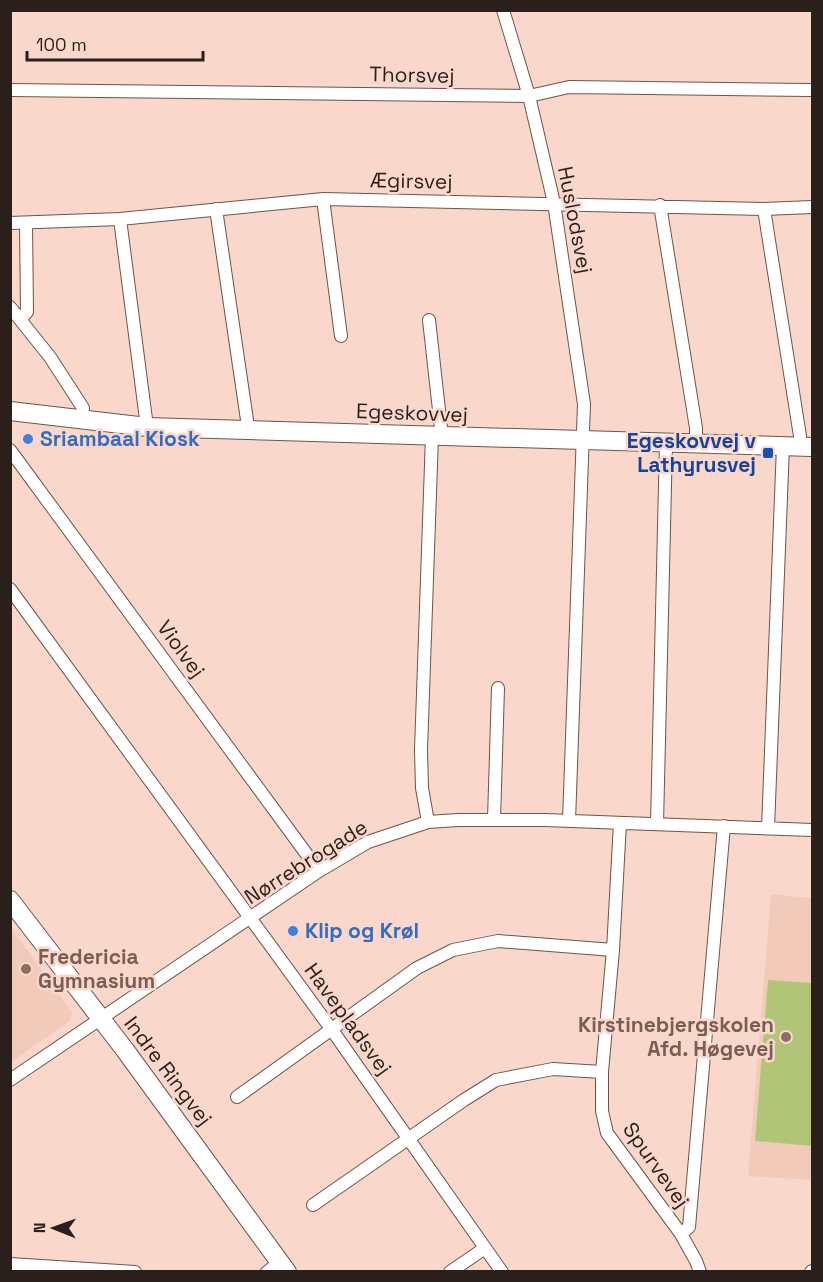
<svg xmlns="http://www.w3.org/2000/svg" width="823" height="1282" font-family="'Space Grotesk',sans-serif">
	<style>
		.built { fill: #f2caba }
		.garden { fill: #b1c579 }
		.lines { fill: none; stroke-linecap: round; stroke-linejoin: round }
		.street-casing { stroke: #6f5348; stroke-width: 14 }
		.secondary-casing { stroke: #6f5348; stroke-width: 20 }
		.street { stroke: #fff; stroke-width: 12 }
		.secondary { stroke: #fff; stroke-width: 18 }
		.shop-dot { fill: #3f7fe0; stroke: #f9d8cb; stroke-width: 2 }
		.transit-dot { fill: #1a4fb4; stroke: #f9d8cb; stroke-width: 2 }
		.education-dot { fill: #8d6e63; stroke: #f9d8cb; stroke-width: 2 }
		.labels { text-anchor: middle; stroke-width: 5; stroke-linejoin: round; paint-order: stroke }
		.street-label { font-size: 21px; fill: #2b1f1b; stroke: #f9d8cb }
		.shop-label { font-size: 21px; font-weight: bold; fill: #366cbe; stroke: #f9d8cb; text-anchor: start }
		.transit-label { font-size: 21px; font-weight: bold; fill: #164399; stroke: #f9d8cb; text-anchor: end }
		.education-label { font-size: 21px; font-weight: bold; fill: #785e54; stroke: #f9d8cb; text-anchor: start }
	</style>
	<rect width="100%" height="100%" fill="#f9d8cb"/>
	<!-- built -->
	<path class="built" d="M771,894L812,898V1180L748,1176Z
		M11,927L72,1012L70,1021L11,1062Z"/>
	<!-- garden -->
	<path class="garden" d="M768,980L812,983V1146L755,1141Z"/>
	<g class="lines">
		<defs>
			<path id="street" d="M503,10L529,96L554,203L584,404L569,821
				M10,90L529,96L569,87L812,90
				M323,199L341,336
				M660,205L696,428V443
				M216,209L247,420V430
				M764,209L800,436V446
				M120,219L147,427
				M10,223L120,219L323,199L764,209L812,207
				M10,307L50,357L83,408L82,419
				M21,318L27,312L26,223
				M429,320L442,437
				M10,450L319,871
				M10,589L332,1030L502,1272
				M494,820L498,688
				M428,822L422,788L421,750L432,436
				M620,823L613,950L602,1072V1111L607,1133L681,1234L696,1261L700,1272
				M657,824L666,443
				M768,828L783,446
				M10,1080L319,871L368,842L428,822L458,820H545L812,830
				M237,1097L417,968L453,950L498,941L613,950
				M313,1205L464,1100L496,1080L553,1069L602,1072
				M681,1234L689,1227L724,826
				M10,1264L135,1272
				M267,1272L280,1262
				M450,1272L485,1248
				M811,1272L812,1271"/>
			<path id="secondary" d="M10,411L147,427L812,447
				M10,900L125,1050L287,1272"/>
		</defs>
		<!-- street casing -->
		<use href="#street" class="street-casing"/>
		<!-- secondary casing -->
		<use href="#secondary" class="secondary-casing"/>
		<!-- street -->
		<use href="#street" class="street"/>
		<!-- secondary -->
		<use href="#secondary" class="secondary"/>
	</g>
	<!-- markers -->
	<g class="shop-dot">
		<circle cx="28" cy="439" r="6"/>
		<circle cx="293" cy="931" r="6"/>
	</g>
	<rect class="transit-dot" x="762" y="447" width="12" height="12" rx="3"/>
	<g class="education-dot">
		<circle cx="26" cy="969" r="6"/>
		<circle cx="786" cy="1037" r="6"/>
	</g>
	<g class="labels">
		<!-- street labels -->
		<g class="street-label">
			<text transform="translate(412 75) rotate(1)" y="7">Thorsvej</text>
			<text transform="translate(411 181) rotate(1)" y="7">Ægirsvej</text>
			<text transform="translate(575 220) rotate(79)" y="7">Huslodsvej</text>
			<text transform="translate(412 413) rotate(2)" y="7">Egeskovvej</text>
			<text transform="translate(181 649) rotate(54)" y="7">Violvej</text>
			<text transform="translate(306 862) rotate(-32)" y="7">Nørrebrogade</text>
			<text transform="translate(348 1019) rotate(54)" y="7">Havepladsvej</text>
			<text transform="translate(168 1071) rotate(53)" y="7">Indre Ringvej</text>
			<text transform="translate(656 1165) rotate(55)" y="7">Spurvevej</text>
		</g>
		<!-- shop labels -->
		<g class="shop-label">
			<text x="40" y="446">Sriambaal Kiosk</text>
			<text x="305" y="938">Klip og Krøl</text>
		</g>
		<!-- transit labels -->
		<g class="transit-label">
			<text x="756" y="448">Egeskovvej v<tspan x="756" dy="24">Lathyrusvej</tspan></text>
		</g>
		<!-- education labels -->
		<g class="education-label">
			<text x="38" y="964">Fredericia<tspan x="38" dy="24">Gymnasium</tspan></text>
			<text x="774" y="1032" text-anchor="end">Kirstinebjergskolen<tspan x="774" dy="24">Afd. Høgevej</tspan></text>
		</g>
	</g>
	<!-- border -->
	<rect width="823" height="1282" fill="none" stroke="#2b1f1b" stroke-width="24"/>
	<!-- north arrow -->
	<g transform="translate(54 1228) rotate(271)" stroke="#f9d8cb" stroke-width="4.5" paint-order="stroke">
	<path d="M0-4.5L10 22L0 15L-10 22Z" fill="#2b1f1b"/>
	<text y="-9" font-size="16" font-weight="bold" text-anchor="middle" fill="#2b1f1b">N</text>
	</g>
	<!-- scale -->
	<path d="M27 51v9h176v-9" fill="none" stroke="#2b1f1b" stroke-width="3"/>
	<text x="36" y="51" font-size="18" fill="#2b1f1b" stroke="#f9d8cb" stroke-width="4.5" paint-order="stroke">100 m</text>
</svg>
